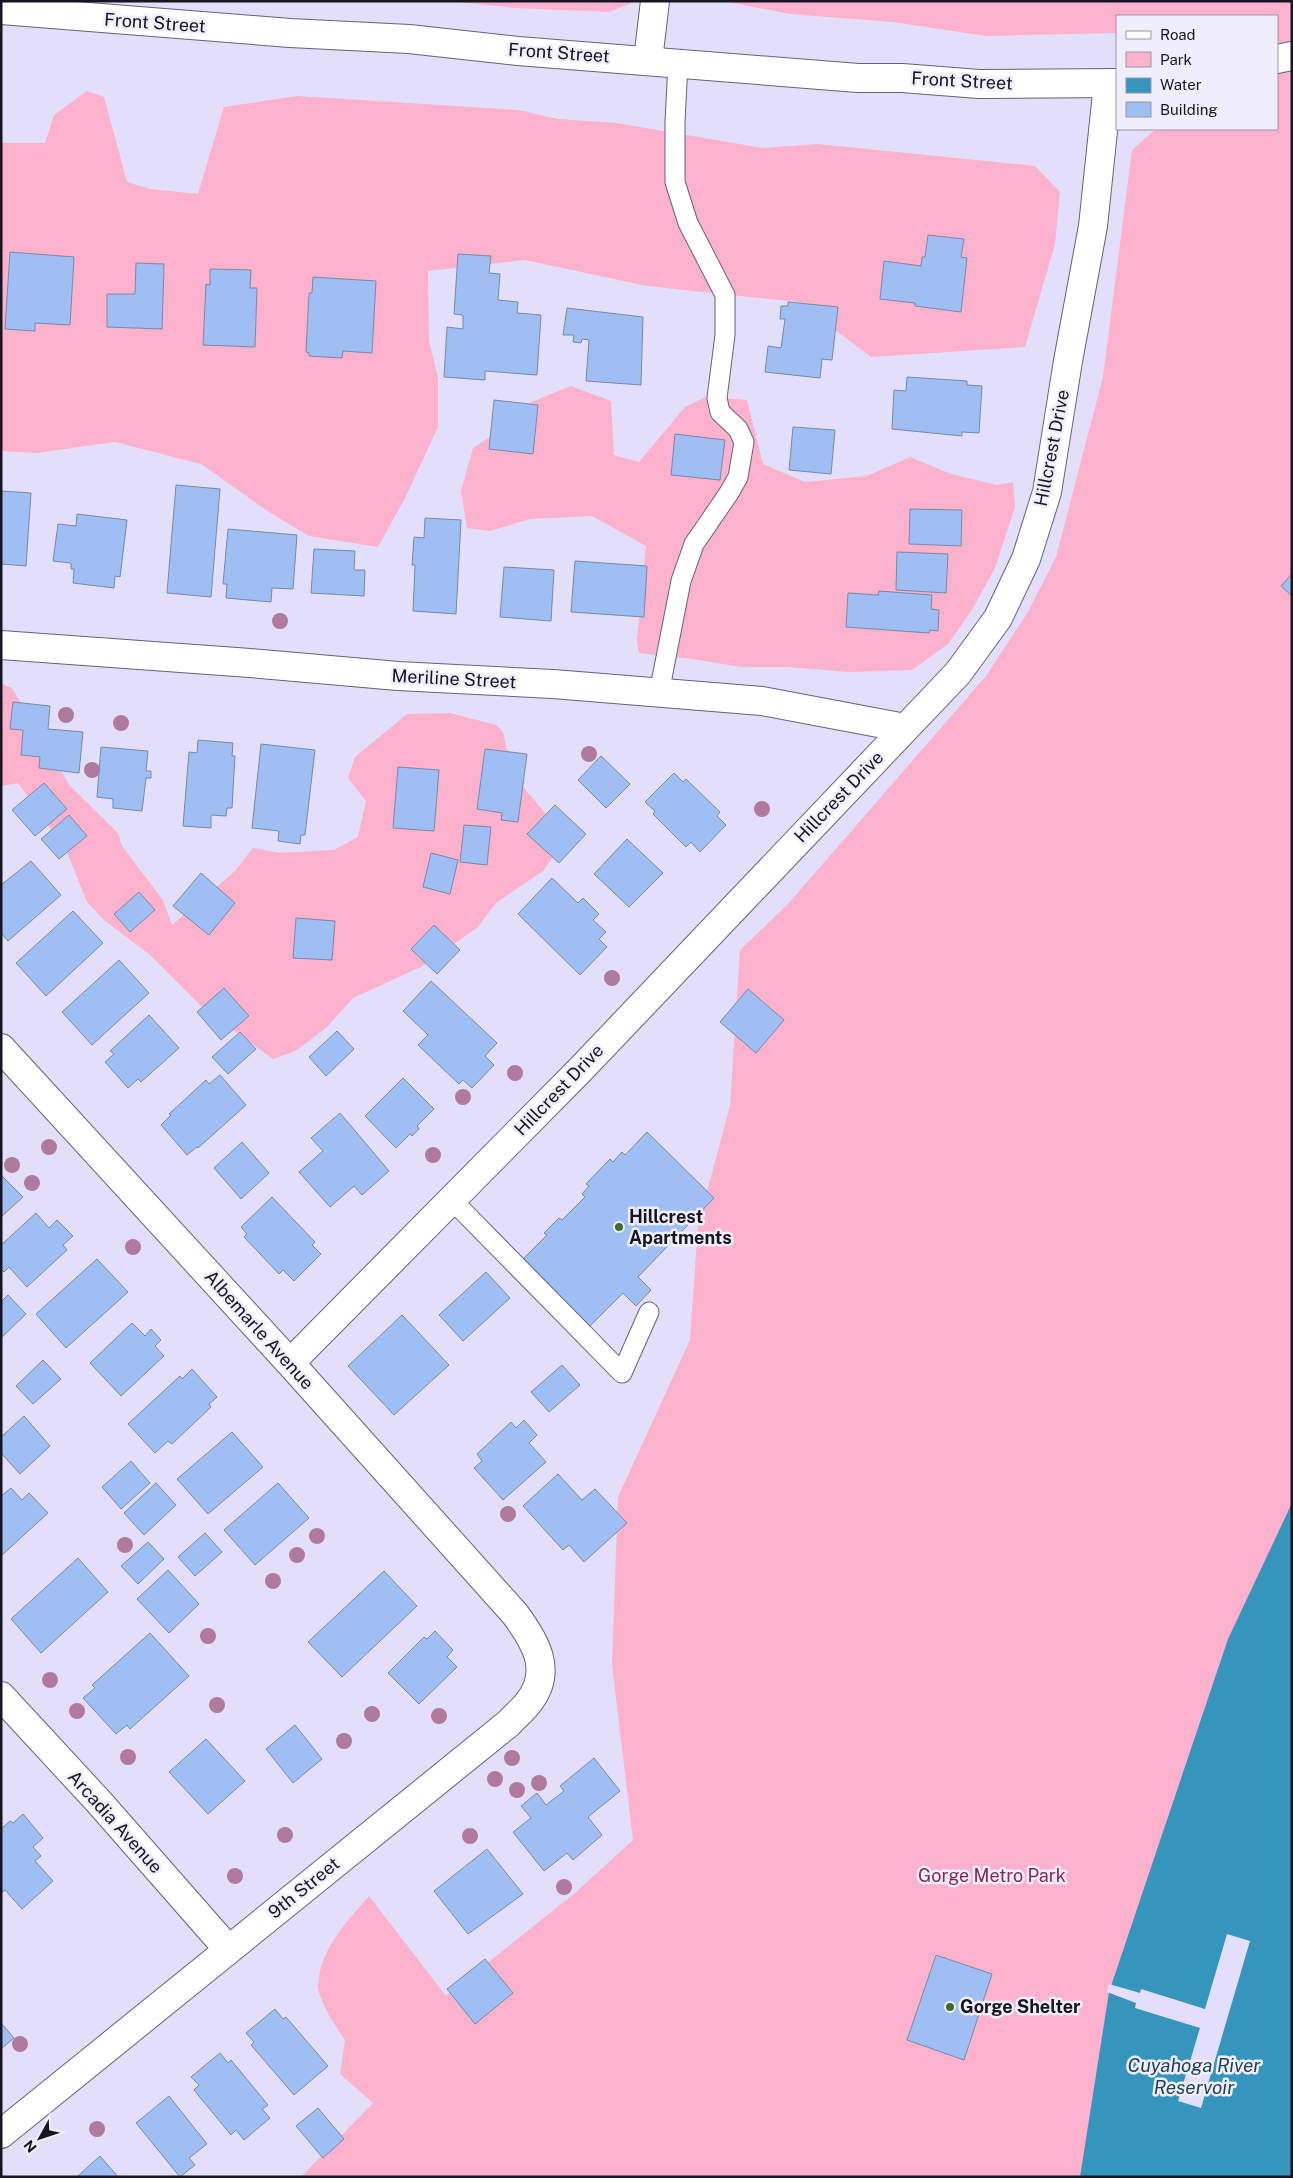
<svg xmlns="http://www.w3.org/2000/svg" width="1293" height="2178" font-family="'Public Sans',sans-serif">
	<style>
		.green { fill: #fcb1cc }
		.water { fill: #3695bd }
		.pier { fill: #e3dffa }
		.building { fill: #9fbef4; stroke: #7989a5 }
		.lines { fill: none; stroke-linecap: round; stroke-linejoin: round }
		.lane-casing { stroke: #65607d; stroke-width: 21 }
		.street-casing { stroke: #65607d; stroke-width: 30 }
		.secondary-casing { stroke: #65607d; stroke-width: 30 }
		.lane { stroke: #fff; stroke-width: 19 }
		.street { stroke: #fff; stroke-width: 28 }
		.secondary { stroke: #fff; stroke-width: 28 }
		.tree { fill: #b07a9e }
		.poi-dot { fill: #416b27; stroke: #f0eefc; stroke-width: 2 }
		.labels { text-anchor: middle; stroke-width: 5; stroke-linejoin: round; paint-order: stroke }
		.street-label { font-size: 18px; fill: #171521; stroke: #f0eefc }
		.poi-label { font-size: 18px; font-weight: bold; fill: #171521; stroke: #f0eefc; text-anchor: start }
		.park-label { font-size: 18px; fill: #862753; stroke: #f0eefc }
		.water-label { font-size: 19px; font-style: italic; fill: #1a4254; stroke: #f0eefc }
	</style>
	<rect width="100%" height="100%" fill="#e3dffa"/>
	<!-- green -->
	<path class="green" d="M450,1H632L630,4L609,12L515,8Z
		M723,1H1292V2177H301L373,2103L340,2074L345,2040C337,2029 317,1997 318,1985C321,1947 346,1923 369,1896L446,1996L575,1893L633,1840L612,1664L618,1497L690,1340L698,1225L730,1106L740,950L788,904L986,676L1028,612L1056,557L1103,377L1132,150L1156,129H1277V16H1117V33L986,36L893,22L790,14Z
		M87,91L104,97L127,182L150,189L198,194L224,107L297,96L518,110L558,119L616,123L763,148L817,144L1035,166L1060,192L1055,244L1025,347L871,357L798,302L647,286L525,260L428,271L429,341L438,378V427L405,498L378,547L309,536L269,512L201,464L115,442L36,453L1,451V143H45L54,115Z
		M571,386L611,401L614,455L639,462L685,407L706,397L747,400L763,464L805,482L867,476L910,457L951,474L997,485L1013,482L1015,507L995,568L972,610L948,644L912,670L849,672L787,667H741L693,659L639,653L637,641L646,546L592,516L530,519L490,531L467,528L461,491L473,448L502,429L529,403Z
		M1,684L12,688L70,786L118,833L122,846L163,900L172,925L234,872L253,848L280,853L334,850L358,837L366,801L348,778L355,757L407,714L450,713L496,725L503,732L512,774L546,814L558,849L543,871L496,903L478,927L423,966L353,998L327,1027L297,1050L273,1059L202,1007L149,954L104,920L87,902L67,852L18,783L1,786Z"/>
	<!-- water -->
	<path class="water" d="M1292,1503V2177H1080L1109,1992L1228,1639Z"/>
	<!-- pier -->
	<path class="pier" d="M1227,1934L1250,1941L1201,2108L1178,2101L1200,2028L1135,2008L1136,2003L1107,1992L1109,1984L1140,1993L1141,1989L1205,2009Z"/>
	<!-- building -->
	<path class="building" d="M928,235L964,239L961,257L967,258L961,312L915,306V303L880,299L884,261L921,266L922,257H925Z
		M10,252L74,257L70,325L35,323V331L5,329Z
		M458,254L491,256L489,273L500,274L498,300L518,302L517,313L541,315L537,375L485,371V380L444,377L447,327L463,329V315L454,314Z
		M136,263L164,264L162,329L107,327V294H135Z
		M210,269L251,270L250,288H257L255,347L203,345L206,284L210,285Z
		M313,277L376,281L372,353L343,351L342,358L309,356V353L306,352L309,293H312Z
		M788,302L838,307L832,360L822,359L820,378L765,372L768,346L781,348L785,319H780L781,306H788Z
		M567,308L643,317L641,385L586,381L589,340L582,339L581,343L573,342L574,335H563Z
		M907,377L967,381V385L982,386L979,433L962,432V436L892,429L894,390L906,391Z
		M494,400L538,405L533,454L489,449Z
		M793,427L835,430L831,474L789,470Z
		M675,434L725,440L720,480L671,475Z
		M176,485L220,489L211,597L167,593Z
		M1,491L31,493L26,566L1,564Z
		M910,509L962,510L961,546L909,544Z
		M77,514L127,520L120,577L115,576L114,588L73,583L74,569H71V563L53,561L58,524L76,526Z
		M425,518L461,520L456,614L413,611L415,565H412L414,537L424,538Z
		M228,529L297,535L293,589L272,588L271,602L226,598L227,584H223Z
		M314,549L355,551L354,570H365L364,596L311,593Z
		M897,552L948,554L946,593L896,590Z
		M575,561L647,566L644,617L571,612Z
		M504,567L554,570L551,621L500,617Z
		M1292,574V596L1281,586Z
		M879,591L932,595L931,609L939,610L938,631L930,630L929,633L846,627L848,593L878,595Z
		M13,702L50,706L48,729L83,732L79,773L39,768L40,757L21,755L23,730L10,729Z
		M198,740L233,743L232,756H235L232,808H227L226,816L211,815V828L183,826L189,752L197,753Z
		M261,744L315,750L305,835H301L300,844L278,841L279,831L252,828Z
		M101,747L148,751L146,771H151V778H146L142,811L113,808V799L97,797Z
		M485,749L527,754L518,822L501,820L502,813L477,809Z
		M601,756L630,784L606,808L578,780Z
		M398,767L439,770L434,831L393,828Z
		M674,773L683,782L686,779L720,812L717,816L726,825L700,852L691,842L686,847L653,814L655,811L645,802Z
		M44,783L67,809L35,836L12,810Z
		M555,805L586,834L559,863L527,834Z
		M69,815L87,836L59,859L41,839Z
		M464,825L491,827L487,865L460,862Z
		M627,839L663,873L629,907L594,874Z
		M431,853L458,860L450,894L423,887Z
		M31,861L61,895L8,941L1,933V885Z
		M201,873L235,903L209,935L173,906Z
		M552,878L578,903L583,898L599,914L593,920L606,932L599,939L607,947L580,975L518,914Z
		M139,892L155,910L130,932L114,914Z
		M73,911L103,943L46,996L16,963Z
		M296,918L335,921L332,960L293,958Z
		M434,925L460,950L437,974L411,949Z
		M119,960L149,993L92,1045L62,1012Z
		M431,981L497,1043L485,1056L494,1065L472,1088L463,1080L459,1084L418,1045L428,1035L403,1011Z
		M224,988L249,1016L221,1040L197,1012Z
		M748,989L784,1020L756,1053L720,1022Z
		M149,1015L179,1048L141,1082L138,1079L128,1088L105,1062L114,1054L110,1051Z
		M337,1031L354,1049L326,1076L309,1057Z
		M240,1032L256,1049L228,1074L212,1057Z
		M220,1075L246,1105L198,1148L197,1147L187,1155L161,1125L171,1115L169,1114L206,1080L209,1084Z
		M403,1078L434,1109L417,1126L419,1129L412,1136L410,1134L396,1148L365,1116Z
		M340,1113L389,1171L362,1195L354,1186L330,1207L299,1172L323,1151L311,1138Z
		M647,1132L714,1198L638,1277L651,1290L636,1306L623,1293L590,1326L522,1260L547,1235L544,1233L559,1218L562,1220L585,1197L582,1194L589,1186L586,1184L610,1159L613,1162L622,1152L625,1155Z
		M242,1142L269,1173L241,1199L214,1168Z
		M1,1175L23,1197L1,1217Z
		M272,1197L315,1242L312,1245L321,1254L294,1281L283,1270L279,1274L244,1237L247,1234L241,1227Z
		M36,1213L49,1228L57,1220L73,1236L63,1245L67,1250L27,1287L9,1267L4,1272L1,1269V1245Z
		M97,1259L128,1292L66,1348L36,1314Z
		M486,1272L510,1298L463,1341L439,1315Z
		M8,1295L26,1314L1,1338V1302Z
		M402,1315L449,1365L394,1415L348,1366Z
		M132,1323L145,1336L151,1329L161,1340L155,1346L164,1356L121,1396L90,1363Z
		M43,1360L61,1379L33,1404L16,1386Z
		M562,1365L580,1385L549,1412L531,1392Z
		M192,1369L217,1397L209,1404L211,1407L172,1444L168,1441L155,1453L128,1424L180,1376L182,1379Z
		M24,1416L50,1446L20,1474L1,1453V1437Z
		M524,1420L537,1435L529,1443L546,1462L503,1500L474,1468L482,1461L477,1454L511,1422L516,1428Z
		M232,1432L263,1467L208,1514L177,1479Z
		M131,1461L150,1483L121,1509L102,1487Z
		M558,1474L582,1500L595,1489L627,1523L584,1562L569,1545L563,1550L523,1506Z
		M156,1483L176,1505L144,1535L124,1513Z
		M278,1483L309,1518L255,1565L224,1530Z
		M11,1488L22,1500L29,1493L48,1513L1,1556V1496Z
		M205,1533L222,1552L195,1576L178,1557Z
		M148,1542L164,1559L138,1584L121,1566Z
		M78,1558L108,1592L41,1653L11,1619Z
		M168,1570L199,1604L169,1633L137,1599Z
		M384,1571L417,1606L342,1677L308,1642Z
		M435,1631L453,1650L447,1657L457,1667L419,1704L388,1673L424,1637L427,1639Z
		M150,1633L189,1676L130,1729L127,1725L116,1734L83,1698L95,1688L92,1685Z
		M295,1725L322,1759L293,1783L266,1749Z
		M206,1739L245,1781L208,1814L169,1772Z
		M594,1758L620,1791L588,1817L602,1835L573,1860L567,1853L544,1871L513,1832L531,1818L521,1806L537,1793L546,1805L564,1791L560,1786Z
		M23,1814L43,1838L33,1847L41,1856L35,1861L53,1881L22,1909L5,1890L1,1893V1829L10,1821L13,1823Z
		M487,1849L523,1894L468,1934L434,1891Z
		M936,1955L992,1974L964,2060L907,2040Z
		M485,1959L513,1993L475,2024L447,1989Z
		M275,2009L283,2019L286,2017L328,2066L294,2095L251,2045L254,2042L246,2033Z
		M1,2023L14,2038L1,2049Z
		M220,2053L228,2063L231,2060L268,2105L262,2109L270,2118L244,2140L236,2130L231,2135L194,2090L199,2085L191,2077Z
		M169,2096L207,2144L189,2158L195,2165L180,2177L136,2123Z
		M318,2108L344,2139L323,2158L296,2126Z
		M100,2156L118,2177H77L91,2164Z"/>
	<g class="lines">
		<defs>
			<path id="lane" d="M659,693L681,581L694,544L729,493L738,477L744,442L738,429L720,412L717,398L725,335V295L688,223L675,182V122L678,63
				M452,1200L622,1373L649,1312"/>
			<path id="street" d="M648,60L655,1
				M1,645L250,663L398,676L553,684L762,701L905,728
				M1,1048L290,1363L515,1614C535,1641 554,1671 528,1703C523,1710 515,1716 509,1723L1,2134
				M290,1363L581,1069L958,673L998,618L1026,559L1047,492L1068,361L1093,226L1108,84
				M1,1696L99,1802L228,1949"/>
			<path id="secondary" d="M1,10L290,33L409,39L518,51L858,78H902L979,84L1117,83
				M1277,59L1292,56"/>
		</defs>
		<!-- lane casing -->
		<use href="#lane" class="lane-casing"/>
		<!-- street casing -->
		<use href="#street" class="street-casing"/>
		<!-- secondary casing -->
		<use href="#secondary" class="secondary-casing"/>
		<!-- lane -->
		<use href="#lane" class="lane"/>
		<!-- street -->
		<use href="#street" class="street"/>
		<!-- secondary -->
		<use href="#secondary" class="secondary"/>
	</g>
	<!-- trees -->
	<g class="tree">
		<circle cx="280" cy="621" r="8"/>
		<circle cx="66" cy="715" r="8"/>
		<circle cx="121" cy="723" r="8"/>
		<circle cx="589" cy="754" r="8"/>
		<circle cx="92" cy="770" r="8"/>
		<circle cx="762" cy="809" r="8"/>
		<circle cx="612" cy="978" r="8"/>
		<circle cx="515" cy="1073" r="8"/>
		<circle cx="463" cy="1097" r="8"/>
		<circle cx="49" cy="1147" r="8"/>
		<circle cx="433" cy="1155" r="8"/>
		<circle cx="12" cy="1165" r="8"/>
		<circle cx="32" cy="1183" r="8"/>
		<circle cx="133" cy="1247" r="8"/>
		<circle cx="508" cy="1514" r="8"/>
		<circle cx="317" cy="1536" r="8"/>
		<circle cx="125" cy="1545" r="8"/>
		<circle cx="297" cy="1555" r="8"/>
		<circle cx="273" cy="1581" r="8"/>
		<circle cx="208" cy="1636" r="8"/>
		<circle cx="50" cy="1680" r="8"/>
		<circle cx="217" cy="1705" r="8"/>
		<circle cx="77" cy="1711" r="8"/>
		<circle cx="372" cy="1714" r="8"/>
		<circle cx="439" cy="1716" r="8"/>
		<circle cx="344" cy="1741" r="8"/>
		<circle cx="128" cy="1757" r="8"/>
		<circle cx="512" cy="1758" r="8"/>
		<circle cx="495" cy="1779" r="8"/>
		<circle cx="539" cy="1783" r="8"/>
		<circle cx="517" cy="1790" r="8"/>
		<circle cx="285" cy="1835" r="8"/>
		<circle cx="470" cy="1836" r="8"/>
		<circle cx="235" cy="1876" r="8"/>
		<circle cx="564" cy="1887" r="8"/>
		<circle cx="20" cy="2044" r="8"/>
		<circle cx="97" cy="2129" r="8"/>
	</g>
	<!-- markers -->
	<g class="poi-dot">
		<circle cx="619" cy="1227" r="5"/>
		<circle cx="950" cy="2007" r="5"/>
	</g>
	<g class="labels">
		<!-- street labels -->
		<g class="street-label">
			<text transform="translate(155 23) rotate(4)" y="6">Front Street</text>
			<text transform="translate(559 53) rotate(4)" y="6">Front Street</text>
			<text transform="translate(962 81) rotate(3)" y="6">Front Street</text>
			<text transform="translate(1052 448) rotate(-79)" y="6">Hillcrest Drive</text>
			<text transform="translate(454 679) rotate(3)" y="6">Meriline Street</text>
			<text transform="translate(839 797) rotate(-46)" y="6">Hillcrest Drive</text>
			<text transform="translate(559 1090) rotate(-46)" y="6">Hillcrest Drive</text>
			<text transform="translate(259 1330) rotate(48)" y="6">Albemarle Avenue</text>
			<text transform="translate(115 1822) rotate(48)" y="6">Arcadia Avenue</text>
			<text transform="translate(304 1888) rotate(-39)" y="6">9th Street</text>
		</g>
		<!-- poi labels -->
		<g class="poi-label">
			<text x="629" y="1223">Hillcrest<tspan x="629" dy="21">Apartments</tspan></text>
			<text x="960" y="2013">Gorge Shelter</text>
		</g>
		<!-- park labels -->
		<g class="park-label">
			<text x="992" y="1882">Gorge Metro Park</text>
		</g>
		<!-- water labels -->
		<g class="water-label">
			<text x="1194" y="2072">Cuyahoga River<tspan x="1194" dy="22">Reservoir</tspan></text>
		</g>
	</g>
	<!-- border -->
	<rect width="1293" height="2178" fill="none" stroke="#171521" stroke-width="5"/>
	<!-- legend -->
	<rect x="1116" y="15" width="162" height="115" fill="#f0eefc" stroke="#9997a4"/>
	<rect x="1126" y="31" width="25" height="8" fill="#ffffff" stroke="#9997a4"/>
	<text x="1160" y="40" font-size="15" fill="#171521">Road</text>
	<rect x="1126" y="52" width="25" height="15" fill="#fcb1cc" stroke="#9997a4"/>
	<text x="1160" y="65" font-size="15" fill="#171521">Park</text>
	<rect x="1126" y="78" width="25" height="15" fill="#3695bd" stroke="#9997a4"/>
	<text x="1160" y="90" font-size="15" fill="#171521">Water</text>
	<rect x="1126" y="102" width="25" height="15" fill="#9fbef4" stroke="#9997a4"/>
	<text x="1160" y="115" font-size="15" fill="#171521">Building</text>
	<!-- north arrow -->
	<g transform="translate(40 2138) rotate(230)" stroke="#f0eefc" stroke-width="4" paint-order="stroke">
	<path d="M0-4L9 19L0 12L-9 19Z" fill="#171521"/>
	<text y="-8" font-size="14" font-weight="bold" text-anchor="middle" fill="#171521">N</text>
	</g>
</svg>
